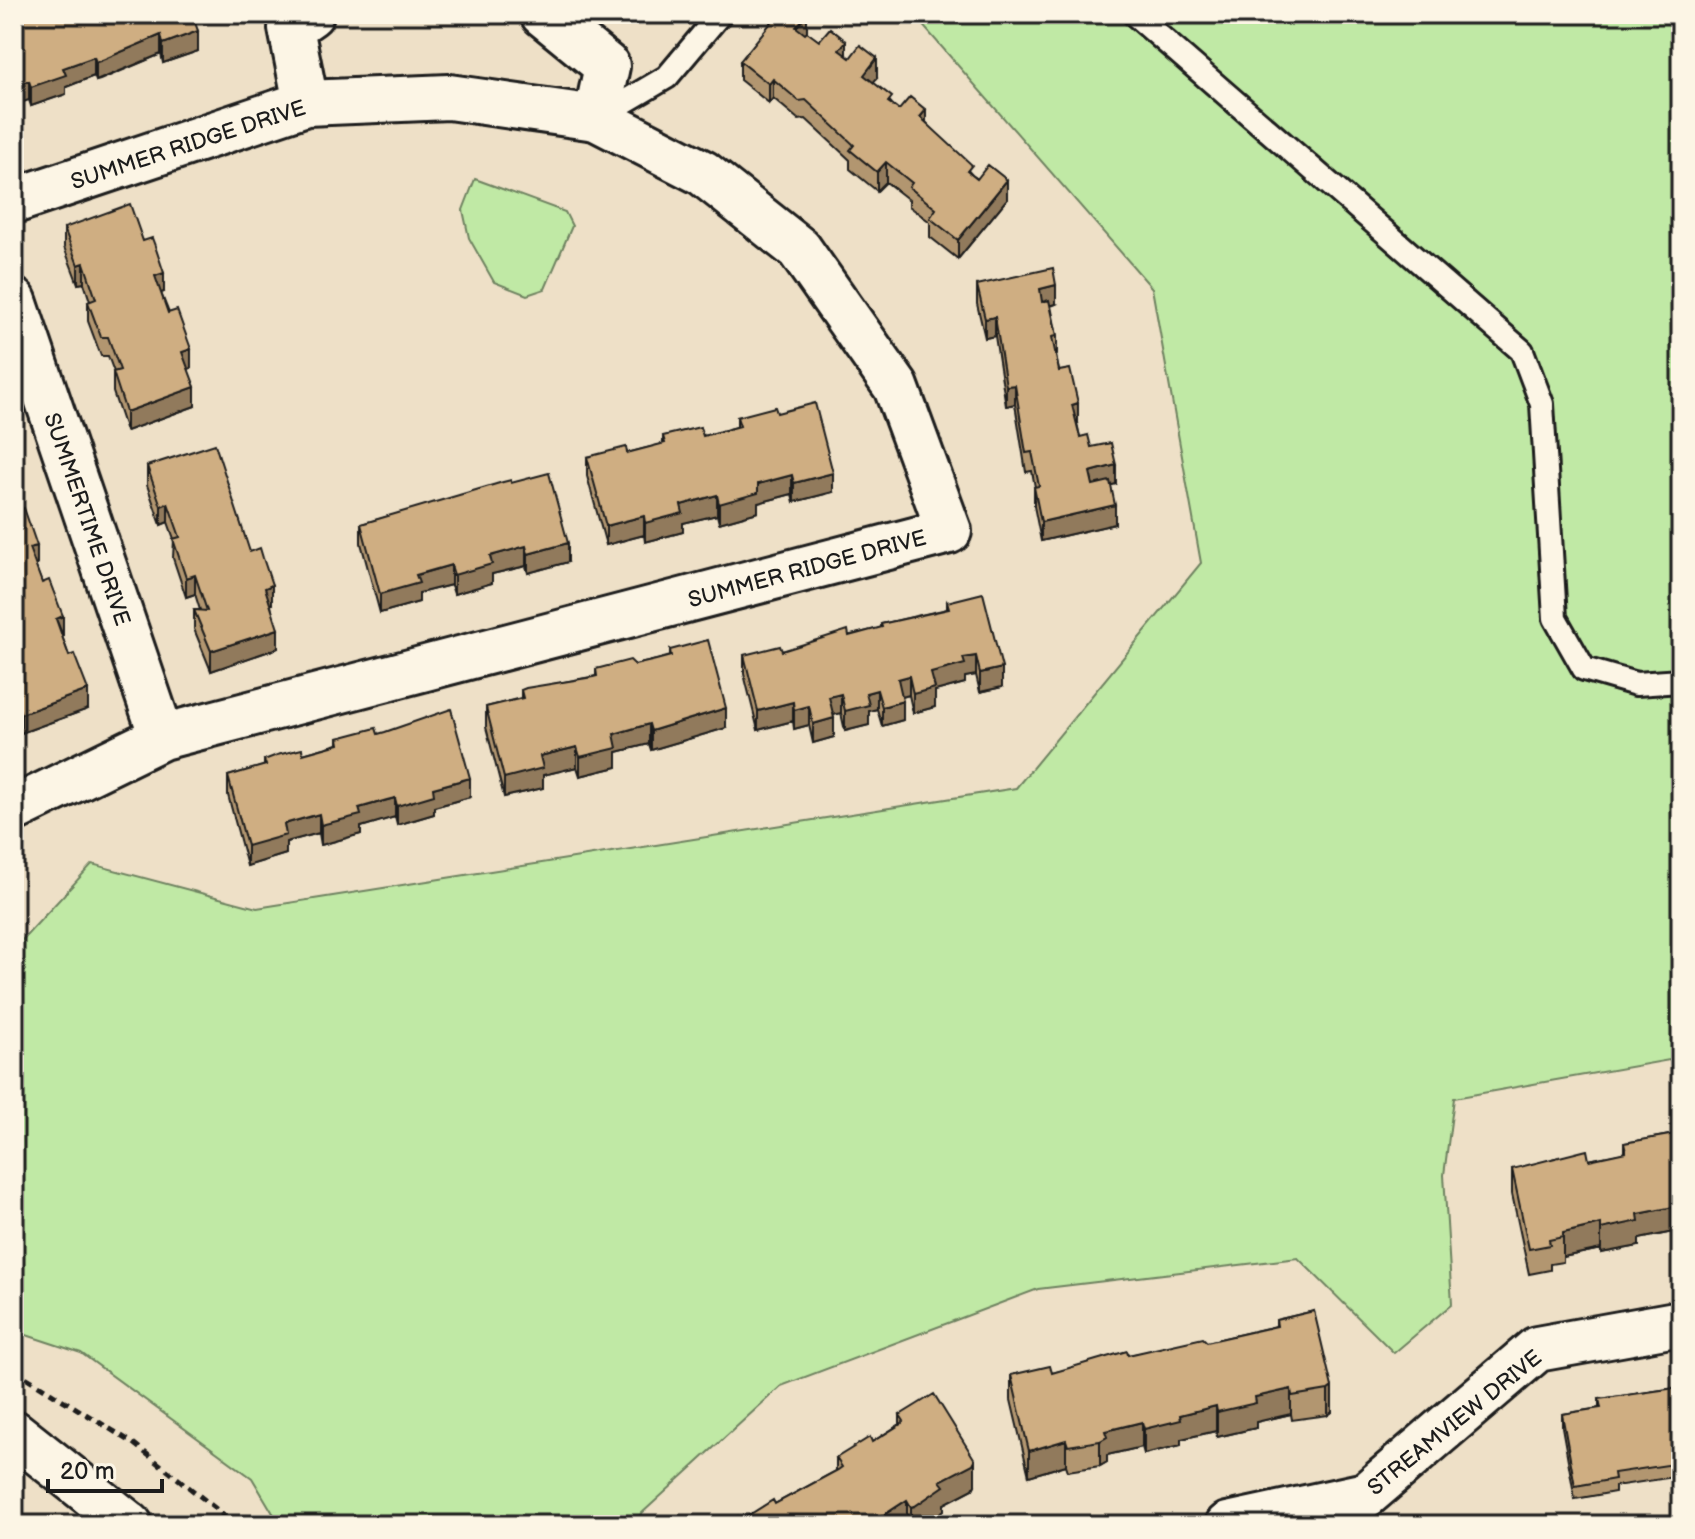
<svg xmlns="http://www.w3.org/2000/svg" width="1695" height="1539" font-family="'Balsamiq Sans',sans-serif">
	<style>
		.green { fill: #c0e9a5; stroke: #6e8260; stroke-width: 2 }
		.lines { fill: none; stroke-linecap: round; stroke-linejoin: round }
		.lane-casing { stroke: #1c1c1c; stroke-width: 28 }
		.street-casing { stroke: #1c1c1c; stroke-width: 50 }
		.path { stroke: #1c1c1c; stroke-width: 5; stroke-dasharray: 8 6; stroke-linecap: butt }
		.lane { stroke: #fcf5e5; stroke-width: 22 }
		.street { stroke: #fcf5e5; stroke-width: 44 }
		.wall { fill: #b29670; stroke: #1c1c1c; stroke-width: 2 }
		.shaded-wall { fill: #917a5b; stroke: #1c1c1c; stroke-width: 2 }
		.building { fill: #cfae82; stroke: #1c1c1c; stroke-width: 2 }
		.labels { text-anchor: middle; stroke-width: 7; stroke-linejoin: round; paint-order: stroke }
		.street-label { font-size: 22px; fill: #1c1c1c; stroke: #fcf5e5 }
	</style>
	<rect width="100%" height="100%" fill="#eee0c7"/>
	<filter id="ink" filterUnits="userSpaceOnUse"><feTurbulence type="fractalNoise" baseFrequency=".0125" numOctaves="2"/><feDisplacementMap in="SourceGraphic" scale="16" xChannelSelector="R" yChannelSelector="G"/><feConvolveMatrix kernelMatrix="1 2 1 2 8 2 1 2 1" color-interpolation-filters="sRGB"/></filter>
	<g filter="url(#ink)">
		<!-- green -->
		<path class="green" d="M913,14H1681V1058L1454,1098L1444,1175L1452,1304L1394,1353L1298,1258L1038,1289L781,1386L629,1525H280L252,1478L81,1353L14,1331V949L92,864L257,908L1016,788L1201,563L1152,288Z
			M475,179L565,212L572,226L545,289L527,295L494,282L469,238L463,210Z"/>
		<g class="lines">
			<defs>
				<path id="lane" d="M1134,14L1522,351L1542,404L1555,618L1584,669L1636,684L1681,681
					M597,118L667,77L720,14"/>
				<path id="street" d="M543,14L607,66L596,118
					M306,103L291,28L311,14
					M14,201L306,103L449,97L596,118L703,173L799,249L896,387L949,531L162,737L14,809
					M14,301L162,737
					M14,1433L130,1525
					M1228,1525L1366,1495L1537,1349L1681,1323"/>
			</defs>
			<!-- lane casing -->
			<use href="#lane" class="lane-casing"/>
			<!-- street casing -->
			<use href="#street" class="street-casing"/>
			<!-- path -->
			<path class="path" d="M14,1370L133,1443L220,1512L231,1525"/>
			<!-- lane -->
			<use href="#lane" class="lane"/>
			<!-- street -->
			<use href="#street" class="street"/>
		</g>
		<!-- wall -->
		<path class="wall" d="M17,14H192L198,51L163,63L161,54L100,80L96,81L94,76L66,87V94L31,106L29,100L17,28Z
			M807,33L819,41L846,55L877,78L873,82L892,104L899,110L926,122L972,175L1007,199L958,259L930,237V222L909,206V200L886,182L877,191L850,169V160L806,119L799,120L773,98L769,103L740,80V61Z
			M64,228L143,241L164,292L161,293L191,368L188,369L195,406L126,431L113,392V372H114L108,356H101L88,321V302L90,301L84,283L78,284L64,247Z
			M977,285L1056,304L1051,306L1057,336V355L1056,356L1059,371L1078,423H1077L1080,437L1091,447L1116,484L1111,485L1115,524L1041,541L1034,506V487H1035L1032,471L1026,472L1015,404L1006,406L995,336L985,338L977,304Z
			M777,413L833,492L794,502L792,494L758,503V512L719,523L717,515L683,523V532L645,542L644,535L606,545L587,476V457L627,453L663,444V436H703L737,427V417Z
			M147,466L250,552L272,604L271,605L278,648L211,671L194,629V610H200L195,594L186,597L173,558L174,539L168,522L161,525L147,485Z
			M511,483L568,562L528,573L526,566L492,574V583L454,594L451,585L419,593V602L380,613L361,543V524Z
			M14,512L37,565H35L62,636L88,709L21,733L14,714Z
			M947,602L1002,687L980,692L976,675L965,677V683L935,691V707L913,713L909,695L902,697L903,720L882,726L877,709L869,711V725L845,731L841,713L833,715L834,737L813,743L809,725L794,729L793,721L758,730L744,674V655L782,651L881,628V624L947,609Z
			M670,650L726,728L651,750L649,744L617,752V767L580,776L577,767L543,775V788L504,797L486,727V707L521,698V690L596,676V669L635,665L670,657Z
			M378,734L470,797L434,807V814L397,825L395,817L387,819L361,827V834L321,845L319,833L286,842V854L247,866L228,795V776L264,766V760L303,754L338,744V738Z
			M1681,1133L1677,1237L1673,1232L1639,1239V1246L1601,1253V1249L1563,1257V1262L1550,1264V1270L1529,1274L1512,1194V1169L1589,1160L1624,1153V1143Z
			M1314,1311L1332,1412L1328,1415L1292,1420L1291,1414L1256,1422V1428L1217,1437L1216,1431L1181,1439V1445L1144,1454L1142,1447L1107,1455V1462L1100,1466L1068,1471L1066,1465L1029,1476L1011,1400V1375L1052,1373L1128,1355L1207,1342L1276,1326V1320Z
			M1681,1383V1476L1615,1486V1492L1575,1499L1562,1427V1414L1599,1408V1399L1675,1388Z
			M900,1415L975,1485L973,1489L944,1504V1510L923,1525H723L741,1520L775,1504L836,1471V1458L872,1442L900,1424Z"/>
		<!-- shaded-wall -->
		<path class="shaded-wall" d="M807,15V34L796,46V27Z
			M198,31V51L163,63V44Z
			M161,35V54L96,81V62Z
			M846,41V60L839,50Z
			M94,57V76L66,87V94L31,106V87L63,68Z
			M877,58V78L864,94V75Z
			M773,79V98L769,103V84Z
			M29,81V100L14,105V86Z
			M926,110V129L920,117Z
			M886,162V182L877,191V172Z
			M1007,180V199L958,259V240Z
			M84,263V283L78,284V265Z
			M164,273V292L155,295V276Z
			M1056,285V304L1040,308V289Z
			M995,317V336L985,338V319Z
			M191,349V368L182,371V352Z
			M1015,385V404L1006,406V386Z
			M195,387V406L126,431V412Z
			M1078,403V423L1072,424V405Z
			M1116,465V484L1090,491V472Z
			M833,473V492L794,502V483Z
			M792,475V494L758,503V512L719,523V504L758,484Z
			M717,495V515L683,523V532L645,542V523L681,505Z
			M168,503V522L161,525V506Z
			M1115,505V524L1041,541V522Z
			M644,516V535L606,545V526Z
			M568,543V562L528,573V554Z
			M37,546V565L29,567V548Z
			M526,546V566L492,574V583L454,594V575L490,556Z
			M451,565V585L419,593V602L380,613V594L416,575Z
			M195,575V594L186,597V578Z
			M272,585V604L265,607V588Z
			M63,616V636L56,619Z
			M278,629V648L211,671V651Z
			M976,656V675L965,677V683L935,691V707L913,713V694L931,673L963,658Z
			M1002,668V687L980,692V673Z
			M909,676V695L898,698V679Z
			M88,690V709L21,733V714Z
			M877,690V709L869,711V725L845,731V711L866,693Z
			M841,694V713L829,716V697Z
			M903,701V720L882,726V707Z
			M793,702V721L758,730V711Z
			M809,706V725L794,729V710Z
			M726,708V728L651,750V731Z
			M834,718V737L813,743V724Z
			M649,724V744L617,752V767L580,776V757L614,734Z
			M577,747V767L543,775V788L504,797V778L540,756Z
			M470,778V797L434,807V814L397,825V806L433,788Z
			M395,798V817L361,827V834L321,845V825L359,808Z
			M319,814V833L286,842V854L247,866V846L284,824Z
			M1673,1207V1232L1639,1239V1246L1601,1253V1229L1638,1214Z
			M1681,1211V1236L1677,1237V1212Z
			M1601,1224V1249L1563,1257V1233Z
			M1332,1387V1412L1328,1415V1390Z
			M1291,1389V1414L1256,1422V1428L1217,1437V1412L1255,1397Z
			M1216,1406V1431L1181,1439V1445L1144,1454V1429L1180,1415Z
			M1142,1422V1447L1107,1455V1462L1100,1466V1441L1105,1431Z
			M1066,1440V1465L1029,1476V1451Z
			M975,1460V1485L973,1489L944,1504V1510L923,1525H911V1507L940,1481Z
			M907,1500V1525H876V1520Z"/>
		<!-- building -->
		<path class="building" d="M19,14H192L198,31L163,44L161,35L100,61L96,62L94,57L63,68L66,75L31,87L29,81L14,86V29L23,26Z
			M778,14H805L807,15L796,27L805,34L807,32L819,41L830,28L846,41L839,50L850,58L860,45L877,58L864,75L892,97L888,102L899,110L910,97L926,110L920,117L972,165L967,171L977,179L988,165L1007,180L958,240L930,218L936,209L909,187L912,183L886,162L877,172L850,150L854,145L806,100L799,101L773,79L769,84L740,61Z
			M130,204L143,241L152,238L155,246L164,273L155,276L168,313L177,310L191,349L182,352L195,387L126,412L113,372L120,370L108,337H101L88,302L96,299L84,263L78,265L64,228Z
			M1053,268L1056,285L1040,289L1042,302L1049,300L1057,336L1052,337L1059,371L1070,369L1078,403L1072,405L1080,437L1088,435L1091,447L1111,443L1116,465L1090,472L1093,485L1110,481L1115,505L1041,522L1034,487L1039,486L1032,452L1026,453L1015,385L1006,386L995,317L985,319L977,285Z
			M815,403L833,473L794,483L792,475L758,484V493L719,504L717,495L681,505L683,513L645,523L644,516L606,526L587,457L626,447L627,453L665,443L663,436L700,427L703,436L740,426L737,417L775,407L777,413Z
			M215,444L250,552L260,548L263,558L272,585L265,588L278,629L211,651L194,610L207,611L195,575L186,578L173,539L180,537L168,503L161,506L147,466Z
			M549,473L568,543L528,554L526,546L490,556L492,564L454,575L451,565L416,575L419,583L380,594L361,524L503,482L511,480V483Z
			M24,508L37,546L29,548L42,583L49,580L63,616L56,619L69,656L74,654L88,690L21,714L14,695V512Z
			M983,593L1002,668L980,673L976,656L963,658L965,664L931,673L935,688L913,694L909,676L898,679L903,701L882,707L877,690L866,693L869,705L845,711L841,694L829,697L834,718L813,724L809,706L794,710L793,702L758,711L744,655L780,646L782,651L848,630L849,636L882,627L881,624L949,609L947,602Z
			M708,640L726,708L651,731L649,724L614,734L617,748L580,757L577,747L540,756L543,768L504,778L486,707L523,698L521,690L526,688L593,677L597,676L596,669L630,660L635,665L656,660L671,656L670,650Z
			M451,709L470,778L433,788L434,795L397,806L395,798L387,800L359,808L361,815L321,825L319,814L284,824L286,835L247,846L228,776L266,765L264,760L277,755L302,749L303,754L339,744L338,738L376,728L378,734L385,732Z
			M1681,1133V1211L1677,1212L1673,1207L1638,1214L1639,1221L1601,1229V1224L1563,1233V1237L1549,1240L1550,1245L1529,1249L1512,1169L1587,1150L1589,1160L1626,1152L1624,1143Z
			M1314,1311L1332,1387L1328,1390L1292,1396L1291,1389L1255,1397L1256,1403L1217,1412L1216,1406L1180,1415L1181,1420L1144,1429L1142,1422L1105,1431L1107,1437L1100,1441L1068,1446L1066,1440L1029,1451L1011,1375L1050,1366L1052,1373L1127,1351L1128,1355L1203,1338L1207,1342L1277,1326L1276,1320Z
			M1681,1383V1463L1614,1473L1615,1479L1575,1486L1562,1414L1601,1408L1599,1399L1676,1388L1675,1384Z
			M934,1394L975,1460L973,1464L940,1481L944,1486L915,1506L911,1507L907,1500L876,1520L878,1524L877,1525H723L738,1516L741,1520L773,1500L775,1504L838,1470L842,1467L836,1458L870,1437L872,1442L901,1424L904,1421L900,1415Z"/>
	</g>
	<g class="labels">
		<!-- street labels -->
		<g class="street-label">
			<text transform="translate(188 144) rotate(-18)" y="8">SUMMER RIDGE DRIVE</text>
			<text transform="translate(88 519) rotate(71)" y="8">SUMMERTIME DRIVE</text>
			<text transform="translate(807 568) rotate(-15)" y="8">SUMMER RIDGE DRIVE</text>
			<text transform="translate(1454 1422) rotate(-39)" y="8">STREAMVIEW DRIVE</text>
		</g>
	</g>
	<!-- margin -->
	<rect width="1695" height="1539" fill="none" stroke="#fcf5e5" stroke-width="48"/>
	<rect x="24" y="24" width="1647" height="1491" fill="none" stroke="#1c1c1c" stroke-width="3" filter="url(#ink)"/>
	<!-- scale -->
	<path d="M48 1479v12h114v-12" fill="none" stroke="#1c1c1c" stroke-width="4"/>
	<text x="60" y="1479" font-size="24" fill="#1c1c1c" stroke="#fcf5e5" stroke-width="6" paint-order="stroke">20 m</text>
</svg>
